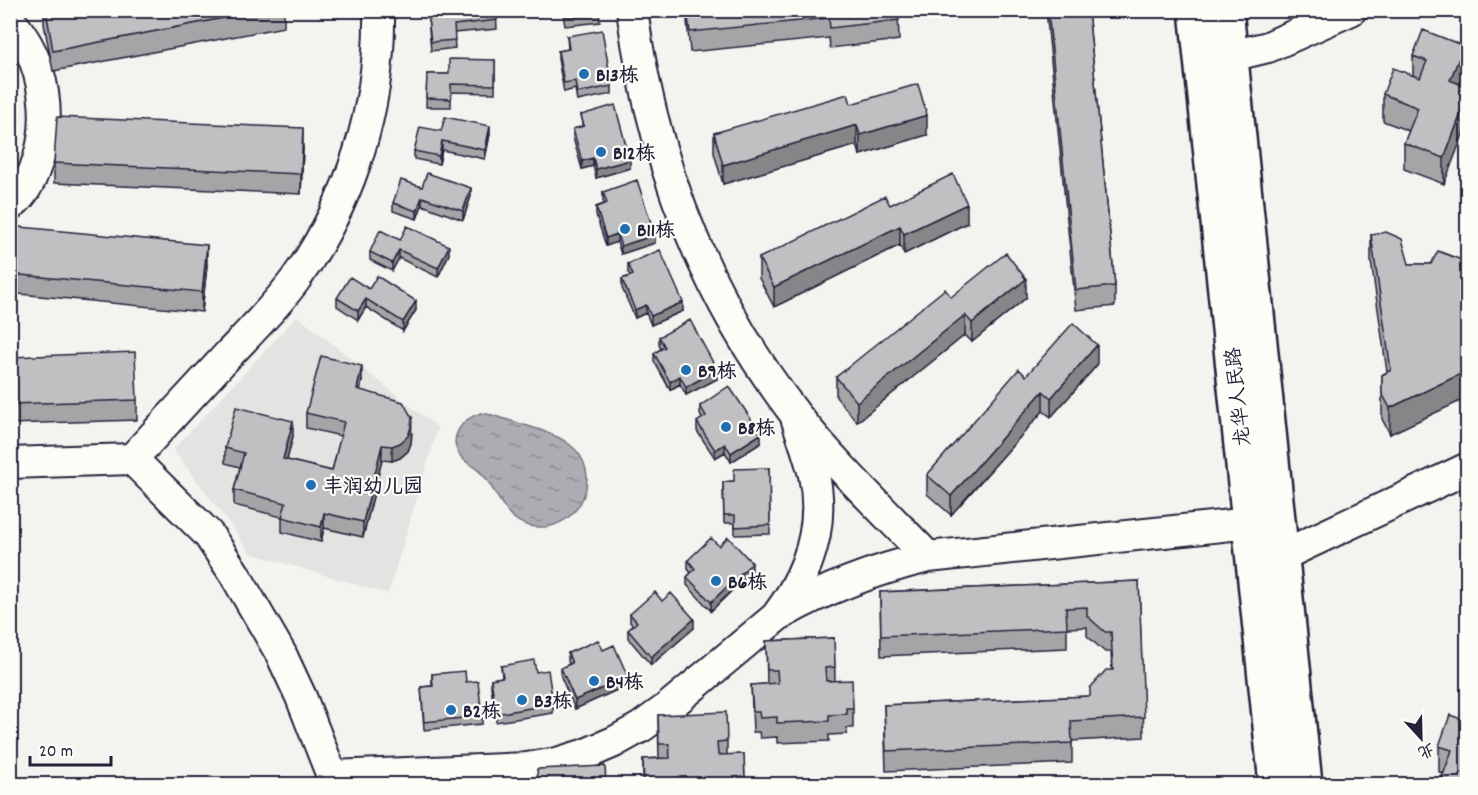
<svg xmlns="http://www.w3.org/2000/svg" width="1478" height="795" font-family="Dekko,'LXGW WenKai TC',sans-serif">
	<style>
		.built { fill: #e4e3e2 }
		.water { fill: url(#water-ripples); stroke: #757582; stroke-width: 1.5 }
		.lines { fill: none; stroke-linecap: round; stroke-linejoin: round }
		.street-casing { stroke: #22223b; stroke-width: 34 }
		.secondary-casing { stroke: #22223b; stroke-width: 38 }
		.street { stroke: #fdfcf7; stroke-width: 30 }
		.secondary { stroke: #fdfcf7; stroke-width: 33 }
		.wall { fill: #a5a4a7; stroke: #22223b; stroke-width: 1.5 }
		.shaded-wall { fill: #868688; stroke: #22223b; stroke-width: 1.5 }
		.building { fill: #c0bfc2; stroke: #22223b; stroke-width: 1.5 }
		.poi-dot { fill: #1f6fb2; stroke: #fdfcf7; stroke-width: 2 }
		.labels { text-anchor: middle; stroke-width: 4.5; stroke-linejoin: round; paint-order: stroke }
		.poi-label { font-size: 20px; font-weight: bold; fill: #22223b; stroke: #fdfcf7; text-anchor: start }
		.street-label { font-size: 20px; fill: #22223b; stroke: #fdfcf7 }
	</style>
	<defs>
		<pattern id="water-ripples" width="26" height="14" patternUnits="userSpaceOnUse" patternTransform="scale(1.5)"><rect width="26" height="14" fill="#acacb2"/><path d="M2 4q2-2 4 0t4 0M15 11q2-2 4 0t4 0" fill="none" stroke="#8c8c92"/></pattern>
	</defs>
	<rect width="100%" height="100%" fill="#f4f3ef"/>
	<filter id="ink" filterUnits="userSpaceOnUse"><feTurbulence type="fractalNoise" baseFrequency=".0167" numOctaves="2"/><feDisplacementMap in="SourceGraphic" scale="12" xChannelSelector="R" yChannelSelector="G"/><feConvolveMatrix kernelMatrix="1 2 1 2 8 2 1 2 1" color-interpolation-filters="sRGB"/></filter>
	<g filter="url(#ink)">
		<!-- built -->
		<path class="built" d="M297,316L438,428L388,594L250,553L227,520L173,450Z"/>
		<!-- water -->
		<path class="water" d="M481,413L492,415C513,422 552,431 569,444C606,471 581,530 537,527C505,525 500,495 483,475C477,468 468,464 462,458C446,439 461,419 481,413Z"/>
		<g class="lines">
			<defs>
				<path id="street" d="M632,10C652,158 703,295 795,414C835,465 883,510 928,557
					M10,21C46,60 54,123 34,171C29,184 22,197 10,205
					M1231,56L1268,47L1351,10
					M132,459L208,534L234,573L281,654L301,697L332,776L527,768L557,763L586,754L614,742L641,727L666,709L776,617C808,575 825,528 814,475C809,454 801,434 795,414
					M10,463L132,459C164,424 196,390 228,355C251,331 275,307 295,280C351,202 381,107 379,10
					M1281,556L1468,468
					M781,614C828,587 875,570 928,557L1250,523"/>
				<path id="secondary" d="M1196,10L1276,784
					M1226,10L1305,784"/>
			</defs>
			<!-- street casing -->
			<use href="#street" class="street-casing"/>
			<!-- secondary casing -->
			<use href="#secondary" class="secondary-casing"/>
			<!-- street -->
			<use href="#street" class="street"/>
			<!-- secondary -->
			<use href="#secondary" class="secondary"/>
		</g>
		<!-- wall -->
		<path class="wall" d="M44,10H284V27L53,71L44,24Z
			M449,10H496L497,29L454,33L455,48L431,51L428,18L449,16Z
			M551,10H599L600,22L565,26L563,14L552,15Z
			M686,10H898L899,40L830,48L829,38L690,52Z
			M1046,10H1088L1115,286V306L1076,310Z
			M567,36L612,86V94L577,101L575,89L564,92L558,59V51L568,49Z
			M1413,56L1464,72L1459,83L1444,184L1404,169V143L1409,131L1383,121V94L1413,75Z
			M495,60V93L451,92V107H426L427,74H449Z
			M851,104L927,135L860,155L857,145L723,184L714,153V133Z
			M581,115L630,168L596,178L593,166L582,169L573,138V129L582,127Z
			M441,131L490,134L485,159L442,150L439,164L414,159V151Z
			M303,148L301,194L54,183V163Z
			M422,187L471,196L463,220L422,205L417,219L393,211V203Z
			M603,192L655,243L621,254L617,242L606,246L596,215V207L604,204L603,200Z
			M890,205L967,223L904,254L900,245L774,307L759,278V258Z
			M10,226L207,265L202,312L10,293Z
			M1371,235L1409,264H1431L1390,434L1382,419V375L1387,372L1371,261Z
			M400,240L449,254L438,277L399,258L392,271L370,260V252Z
			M628,264L683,311L651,325L646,313L635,318L622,288V279L630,276L628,272Z
			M369,289L416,310L403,331L366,307L358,320L337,306V298Z
			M951,297L1026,298L972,342L965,335L857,422L836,397V377Z
			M659,337L717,379L686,395L680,384L670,390L654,361V353L661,349L659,345Z
			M10,357L137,400V420L10,424Z
			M1097,365L1051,417L1043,411L951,515L927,494V475L1026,376Z
			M362,381L360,390L412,433L411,443L408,451L400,458L392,461L382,460L363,537L324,528L321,542L282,532V517L234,505V490L240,467L225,463V448L293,436L287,460L332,471L341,436L306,428V413Z
			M700,406L761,443L731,462L725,452L715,458L697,431V422L702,419L700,414Z
			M769,468L770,534L735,535V523H724L723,482L734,481Z
			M719,546L752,571L711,611L687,585V577L691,573L688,569V560Z
			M1139,581L1144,737L1072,741V763L886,771L884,705L1090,696L1112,670L1111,652H1105L1087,636V627L1067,628V648L881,656L880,592Z
			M1467,586V618L1465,617V591Z
			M662,601L694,628L651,665L628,638V630L633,626L630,622V614Z
			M834,638L835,681L853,708V728H847V734L829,735V741L777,743V737L760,738L759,732H753L751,685L767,684L766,641Z
			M603,650L628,685L575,709L561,677V668L569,664L568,661V653Z
			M501,666L536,672L553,704V713L496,722L491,687V679L502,677Z
			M432,674L466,682L482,716V724L424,730L421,687L432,686Z
			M658,715L727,741V755L744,754L745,784H643V759L659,758Z
			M1467,721V784H1441V781L1443,773L1439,772V746Z"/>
		<!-- shaded-wall -->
		<path class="shaded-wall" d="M1464,46V72L1450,106V80Z
			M1467,98V124L1444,184V158Z
			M927,115V135L860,155V135Z
			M857,125V145L723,184V165Z
			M490,126V134L485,159V150Z
			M303,128V148L301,194V174Z
			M442,141V150L439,164V156Z
			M593,158V166L582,169V161Z
			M630,160V168L596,178V169Z
			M471,188V196L463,220V211Z
			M422,197V205L417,219V211Z
			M967,204V223L904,254V234Z
			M900,226V245L774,307V287Z
			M617,234V242L606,246V238Z
			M655,235V243L621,254V246Z
			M207,245V265L202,312V292Z
			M449,246V254L438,277V268Z
			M399,250V258L392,271V263Z
			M1026,279V298L972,342V323Z
			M366,299V307L358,320V311Z
			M416,301V310L403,331V322Z
			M683,302V311L651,325V316Z
			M646,305V313L635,318V310Z
			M965,315V335L857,422V402Z
			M1097,345V365L1051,417V398Z
			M362,366V381L357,405V389Z
			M717,370V379L686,395V387Z
			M1467,371V398L1390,434V408Z
			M680,376V384L670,390V382Z
			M1043,391V411L951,515V496Z
			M412,418L411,443L408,451L400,458L392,461V446Z
			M293,421V436L283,474V459Z
			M761,434V443L731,462V453Z
			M725,444V452L715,458V450Z
			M382,445V460L363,537V522Z
			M324,513V528L321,542V527Z
			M752,563V571L711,611V602Z
			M694,619V628L651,665V657Z
			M628,677V685L575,709V700Z"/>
		<!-- building -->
		<path class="building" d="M46,10H265L53,51Z
			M449,10H496L497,20L454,25L455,40L431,42L428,18L450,16Z
			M564,10H599L600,14L565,17Z
			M687,10H898L899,20L830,28L829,18L690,32Z
			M1048,10H1088L1115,286L1076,290Z
			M602,30L612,86L577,93L575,81L564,83L558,51L569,49L567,36Z
			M1423,30L1464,46L1450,80L1467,87V98L1444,158L1404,143L1418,108L1383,94L1393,68L1420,78L1427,61L1413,56Z
			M449,59L495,60V85L451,84V99L426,98L427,74H449Z
			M918,84L927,115L860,135L857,125L723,165L714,133L848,94L851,104Z
			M615,105L630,160L596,169L593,158L582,161L573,129L584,126L581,115Z
			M57,117L303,128L301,174L54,163Z
			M445,117L490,126L485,150L442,141L439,156L414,151L420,127L441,131Z
			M427,173L471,188L463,211L422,197L417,211L393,203L401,180L422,187Z
			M953,174L967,204L904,234L900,226L774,287L759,258L885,196L890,205Z
			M637,180L655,235L621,246L617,234L606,238L596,207L607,203L603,192Z
			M10,226L207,245L202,292L10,274Z
			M407,226L449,246L438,268L399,250L392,263L370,252L380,230L400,240Z
			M1386,232L1402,239L1409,264H1431L1438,251L1467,262V371L1390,408L1382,393V375L1391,370L1371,235Z
			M660,250L683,302L651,316L646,305L635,310L622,279L633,275L628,264Z
			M1006,253L1026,279L972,323L965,315L857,402L836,377L945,289L951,297Z
			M377,276L416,301L403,322L366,299L358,311L337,298L350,277L369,289Z
			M690,320L717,370L686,387L680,376L670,382L654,353L665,347L659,337Z
			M1073,323L1097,345L1051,398L1043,391L951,496L927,475L1019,369L1026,376Z
			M135,352L137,400L10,404V357Z
			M321,356L362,366L357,389L403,402L412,418L411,427L408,436L400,443L392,446L382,445L363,522L324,513L321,527L282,517L286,503L234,490L244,453L225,448L236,407L293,421L283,459L332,471L344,422L306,413Z
			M729,386L761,434L731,453L725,444L715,450L697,422L706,416L700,406Z
			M769,468L770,525L735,527V515H724L723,482L734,481V469Z
			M728,537L752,563L711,602L687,577L695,569L688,560L711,538L719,546Z
			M1139,581L1144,717L1071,721L1072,743L886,751L884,705L1090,696V688L1106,670H1113L1111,632H1105L1087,616V607L1066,608L1067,628L881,636L880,592Z
			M655,592L662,601L671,593L694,619L651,657L628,630L637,622L630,614Z
			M834,638L835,667L825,668L826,681L852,680L853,708H846L847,714L829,715V721L777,723V717L760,718L759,712H753L751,685L778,683L777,670H767L766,641Z
			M598,640L603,650L614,645L628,677L575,700L561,668L572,663L568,653Z
			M534,660L536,672L548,670L553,704L496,714L491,679L503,677L501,666Z
			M465,671L466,682L478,681L482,716L424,722L421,687L433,686L432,674Z
			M726,712L727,741L717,742L718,755L744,754L745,782H738V784H644L643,759L670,758L669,744H659L658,715Z
			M1450,715L1467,721V784H1442L1441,781L1452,750L1439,746Z
			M605,766L606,784H538L537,769Z"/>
	</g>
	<!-- markers -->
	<g class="poi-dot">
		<circle cx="584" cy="74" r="6"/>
		<circle cx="601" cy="152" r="6"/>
		<circle cx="625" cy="229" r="6"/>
		<circle cx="686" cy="370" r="6"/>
		<circle cx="726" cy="427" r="6"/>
		<circle cx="311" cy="485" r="6"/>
		<circle cx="716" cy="581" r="6"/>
		<circle cx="594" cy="681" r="6"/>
		<circle cx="522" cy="700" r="6"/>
		<circle cx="451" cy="710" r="6"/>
	</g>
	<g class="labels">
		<!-- poi labels -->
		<g class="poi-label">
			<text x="596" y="81">B13栋</text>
			<text x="613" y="159">B12栋</text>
			<text x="637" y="236">B11栋</text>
			<text x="698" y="377">B9栋</text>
			<text x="738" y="434">B8栋</text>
			<text x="323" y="492">丰润幼儿园</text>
			<text x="728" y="588">B6栋</text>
			<text x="606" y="688">B4栋</text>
			<text x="534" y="707">B3栋</text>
			<text x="463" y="717">B2栋</text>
		</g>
		<!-- street labels -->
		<g class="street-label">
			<text transform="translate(1237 397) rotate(-96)" y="7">龙华人民路</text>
		</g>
	</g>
	<!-- margin -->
	<rect width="1478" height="795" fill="none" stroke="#fdfcf7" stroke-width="36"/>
	<rect x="18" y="18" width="1442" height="759" fill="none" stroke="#22223b" stroke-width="2" filter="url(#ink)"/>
	<!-- north arrow -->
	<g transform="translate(1421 738) rotate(158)" stroke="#fdfcf7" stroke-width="4.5" paint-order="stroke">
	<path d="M0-4.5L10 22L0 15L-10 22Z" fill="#22223b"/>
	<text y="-9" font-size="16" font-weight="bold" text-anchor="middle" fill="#22223b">北</text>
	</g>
	<!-- scale -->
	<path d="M30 756v9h81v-9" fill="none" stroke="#22223b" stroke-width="3"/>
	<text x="39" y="756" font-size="18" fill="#22223b" stroke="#fdfcf7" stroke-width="4.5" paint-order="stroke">20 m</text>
</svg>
